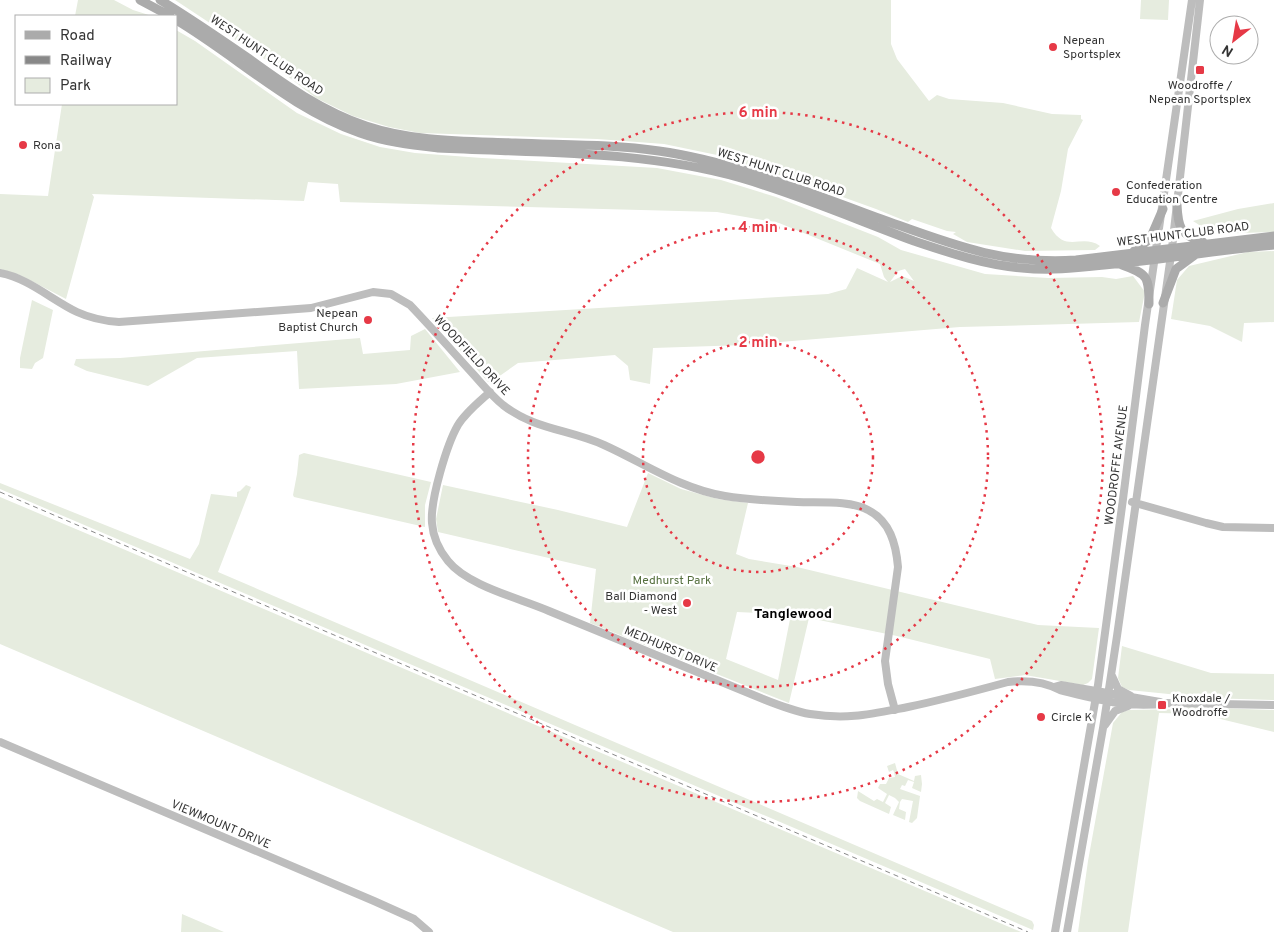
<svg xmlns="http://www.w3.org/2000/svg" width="1274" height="932" font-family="Overpass,sans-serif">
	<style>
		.green { fill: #e6ecdf; fill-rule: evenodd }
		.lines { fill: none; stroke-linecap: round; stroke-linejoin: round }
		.secondary { stroke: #bdbdbd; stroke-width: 8 }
		.primary { stroke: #ababab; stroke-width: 9 }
		.rail { stroke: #888; stroke-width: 1; stroke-dasharray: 5 4; stroke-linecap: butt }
		.ring { fill: none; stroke: #e63946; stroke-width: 2.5; stroke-dasharray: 2.5 5 }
		.poi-dot { fill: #e63946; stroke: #fff; stroke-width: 2 }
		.labels { text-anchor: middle; stroke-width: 5; stroke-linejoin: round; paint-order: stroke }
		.poi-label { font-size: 12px; fill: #333; stroke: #fff; text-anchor: start }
		.street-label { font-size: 12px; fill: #333; stroke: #fff }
		.park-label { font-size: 12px; fill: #56703f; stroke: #fff }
		.neighbourhood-label { font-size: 14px; font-weight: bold; fill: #000; stroke: #fff }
		.centre { fill: #e63946; stroke: #fff; stroke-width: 2.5 }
		.ring-label { font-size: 15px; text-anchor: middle; font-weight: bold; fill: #e63946; stroke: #fff; stroke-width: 5; stroke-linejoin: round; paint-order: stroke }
	</style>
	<rect width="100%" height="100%" fill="#fff"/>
	<!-- green -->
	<path class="green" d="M78,0H114L133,10L152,16H75Z
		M175,0H891V44L897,59L929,101L937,95L949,99L1003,103L1052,114L1081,115V119L1083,120L1068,149L1061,191L1051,228C1066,254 1082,233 1100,246L1095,250L1025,251L967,242L953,234L956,232L947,231L912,219L908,222L876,209L801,182L717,155L664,144L597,139L420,133L389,127L353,116L316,98L269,62Z
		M1141,0H1169L1168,20L1140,19Z
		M176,30L195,41L297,113L341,134L380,147L415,153L482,158L657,168L721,180L776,197L878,237L901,250L985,274L1048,278L1102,277L1116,279L1133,276L1145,292L1139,322L960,327L745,345L653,348L650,384L630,380L628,366L615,355L518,363L491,382H488L432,318L828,294L846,289L857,268L888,282L884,277L880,264L779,223L717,212L340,202L338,184L308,182L304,201L92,194L94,197L66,299L20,275L0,269V194L48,196L62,104H176ZM905,269L914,281L902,276L890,282L898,271Z
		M1274,203V232L1213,234L1193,221L1238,209Z
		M1274,251V322L1244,323L1242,342L1210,326L1171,319L1177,280L1189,266L1248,252Z
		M32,300L53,310L43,358L35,363L32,369L20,368V358Z
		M425,329L460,372L396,384L299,389L297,351L197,358L148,386L87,371L74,365L76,359L120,358L360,338L363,354L410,350L411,336Z
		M304,453L431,482L425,505V527L294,497L293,495L297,474L299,455Z
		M648,473L681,489L718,499L748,503L736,554L749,559L797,567L1038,625L1099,628L1092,679L1088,683L1083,685L1025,675L995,679L990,659L897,636L809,618L789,703L590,623L596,569L438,532L436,519L443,485L558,510L627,527ZM784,610L791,614L778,680L726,659L737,612L783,614Z
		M0,483L190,559L199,544L211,494L237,497V492L240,491L246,485L251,487L218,572L1032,921L1034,925L1033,930L0,489Z
		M0,497L109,543L1021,932H673L0,644Z
		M1122,646L1211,673L1274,674V700L1208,698L1129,690L1122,687L1118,678Z
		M1189,707L1274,710V732L1200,714L1159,713L1128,932H1078L1088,861L1113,723L1122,712L1129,710L1182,709Z
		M895,763L898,774L914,781L915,776L921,775L922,784L921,792L912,788L914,782L908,780L905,786L902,785L900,789L920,796L917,818L912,823L909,822L913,801L902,799L900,802L899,809L906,812L905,820L893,815L899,802L895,798L889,795L885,803L891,807L889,814L860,801L857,798L858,791L874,801L877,799L883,802L887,794L878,788L880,784H886L889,778L895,777L894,772L893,770L889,772L887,766Z
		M182,914L224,932H181Z"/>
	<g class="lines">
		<!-- secondary -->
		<path class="secondary" d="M0,273C28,278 52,300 77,312C90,318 104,321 119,322L311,308L373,292L391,294L410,305C432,328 453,352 474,375C483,385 492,396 503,405C535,430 568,429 604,445C644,463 681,489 725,496C749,500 773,501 797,502C817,503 850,500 868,510C890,521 896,544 898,567L885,661L888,684L895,710
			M490,392C479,402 466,412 458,425C447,444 430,500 432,523C433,537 439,550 448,561C468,586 519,598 549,611C620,640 691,670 763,699C778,705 793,711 810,714C848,720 871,714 908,707C942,700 975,691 1008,682C1026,680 1045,682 1060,690C1096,699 1130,709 1166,703L1274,705
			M1132,502L1206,523L1223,527L1274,528
			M1112,676L1118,689L1131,696
			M1054,687L1061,685L1160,702
			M1105,725L1115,711L1128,706
			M0,742L374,901L414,919L429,932
			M1055,932L1098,685L1123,499L1145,325L1192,0
			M1067,932L1103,728L1117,636L1172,248L1200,0"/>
		<!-- primary -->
		<path class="primary" d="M140,0L170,16
			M160,0C190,18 219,38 248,58C285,85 322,111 366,126C414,142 465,141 515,143C563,145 612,144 659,151C689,155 718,163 747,171C793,186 838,203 884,220C951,244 1002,265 1076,260L1274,236
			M176,20C238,57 291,109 360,133C385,142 412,145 438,148C539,153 643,150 741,178C800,195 857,220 914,241C950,253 985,265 1022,268C1050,271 1076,268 1104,265C1161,260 1217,250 1274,245
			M1177,205C1178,227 1180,235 1203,242
			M1134,251L1150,239L1163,209
			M1122,265C1148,274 1149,277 1149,304
			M1163,303L1176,269L1195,255"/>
		<!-- rail -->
		<path class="rail" d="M0,492L1028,932"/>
	</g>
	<!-- distance rings -->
	<g class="ring">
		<circle cx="758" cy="457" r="115"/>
		<circle cx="758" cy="457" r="230"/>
		<circle cx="758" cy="457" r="345"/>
	</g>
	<!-- markers -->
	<g class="poi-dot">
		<circle cx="1053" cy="47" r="5"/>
		<rect x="1195" y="65" width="10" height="10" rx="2.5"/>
		<circle cx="23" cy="145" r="5"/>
		<circle cx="1116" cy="192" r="5"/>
		<circle cx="368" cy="320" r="5"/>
		<circle cx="687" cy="603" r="5"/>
		<rect x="1157" y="700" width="10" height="10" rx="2.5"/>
		<circle cx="1041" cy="717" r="5"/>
	</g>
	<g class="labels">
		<!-- poi labels -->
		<g class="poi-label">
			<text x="1063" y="44">Nepean<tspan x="1063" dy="14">Sportsplex</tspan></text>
			<text x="1200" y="89" text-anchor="middle">Woodroffe /<tspan x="1200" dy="14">Nepean Sportsplex</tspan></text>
			<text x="33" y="149">Rona</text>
			<text x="1126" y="189">Confederation<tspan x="1126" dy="14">Education Centre</tspan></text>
			<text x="358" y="317" text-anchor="end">Nepean<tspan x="358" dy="14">Baptist Church</tspan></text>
			<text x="677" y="600" text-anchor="end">Ball Diamond<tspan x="677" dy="14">- West</tspan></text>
			<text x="1172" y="702">Knoxdale /<tspan x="1172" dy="14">Woodroffe</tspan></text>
			<text x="1051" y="721">Circle K</text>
		</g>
		<!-- street labels -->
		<g class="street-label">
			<text transform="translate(267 55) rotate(34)" y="4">WEST HUNT CLUB ROAD</text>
			<text transform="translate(781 172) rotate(18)" y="4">WEST HUNT CLUB ROAD</text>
			<text transform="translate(1183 234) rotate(-7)" y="4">WEST HUNT CLUB ROAD</text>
			<text transform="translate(472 355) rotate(47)" y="4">WOODFIELD DRIVE</text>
			<text transform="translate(1116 465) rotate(-83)" y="4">WOODROFFE AVENUE</text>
			<text transform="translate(671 649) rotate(23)" y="4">MEDHURST DRIVE</text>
			<text transform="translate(221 824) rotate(23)" y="4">VIEWMOUNT DRIVE</text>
		</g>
		<!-- park labels -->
		<g class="park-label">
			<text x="672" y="584">Medhurst Park</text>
		</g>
		<!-- neighbourhood labels -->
		<g class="neighbourhood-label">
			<text x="793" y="618">Tanglewood</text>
		</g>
	</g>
	<circle cx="758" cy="457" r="8" class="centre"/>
	<g class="ring-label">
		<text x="758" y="117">6 min</text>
		<text x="758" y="232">4 min</text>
		<text x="758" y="347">2 min</text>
	</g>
	<!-- legend -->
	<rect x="15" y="15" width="162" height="90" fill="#ffffff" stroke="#adadad"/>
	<rect x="25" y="31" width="25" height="8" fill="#ababab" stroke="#adadad"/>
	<text x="60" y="40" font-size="15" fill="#333333">Road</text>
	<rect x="25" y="56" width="25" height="8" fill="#888888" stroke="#adadad"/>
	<text x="60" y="65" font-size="15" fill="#333333">Railway</text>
	<rect x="25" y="78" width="25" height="15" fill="#e6ecdf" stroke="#adadad"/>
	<text x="60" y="90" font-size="15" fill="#333333">Park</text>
	<!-- north arrow -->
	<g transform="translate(1234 40) rotate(211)"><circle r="24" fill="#ffffff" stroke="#adadad"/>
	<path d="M0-4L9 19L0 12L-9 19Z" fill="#e63946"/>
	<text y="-8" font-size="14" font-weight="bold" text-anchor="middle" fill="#333333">N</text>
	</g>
</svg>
